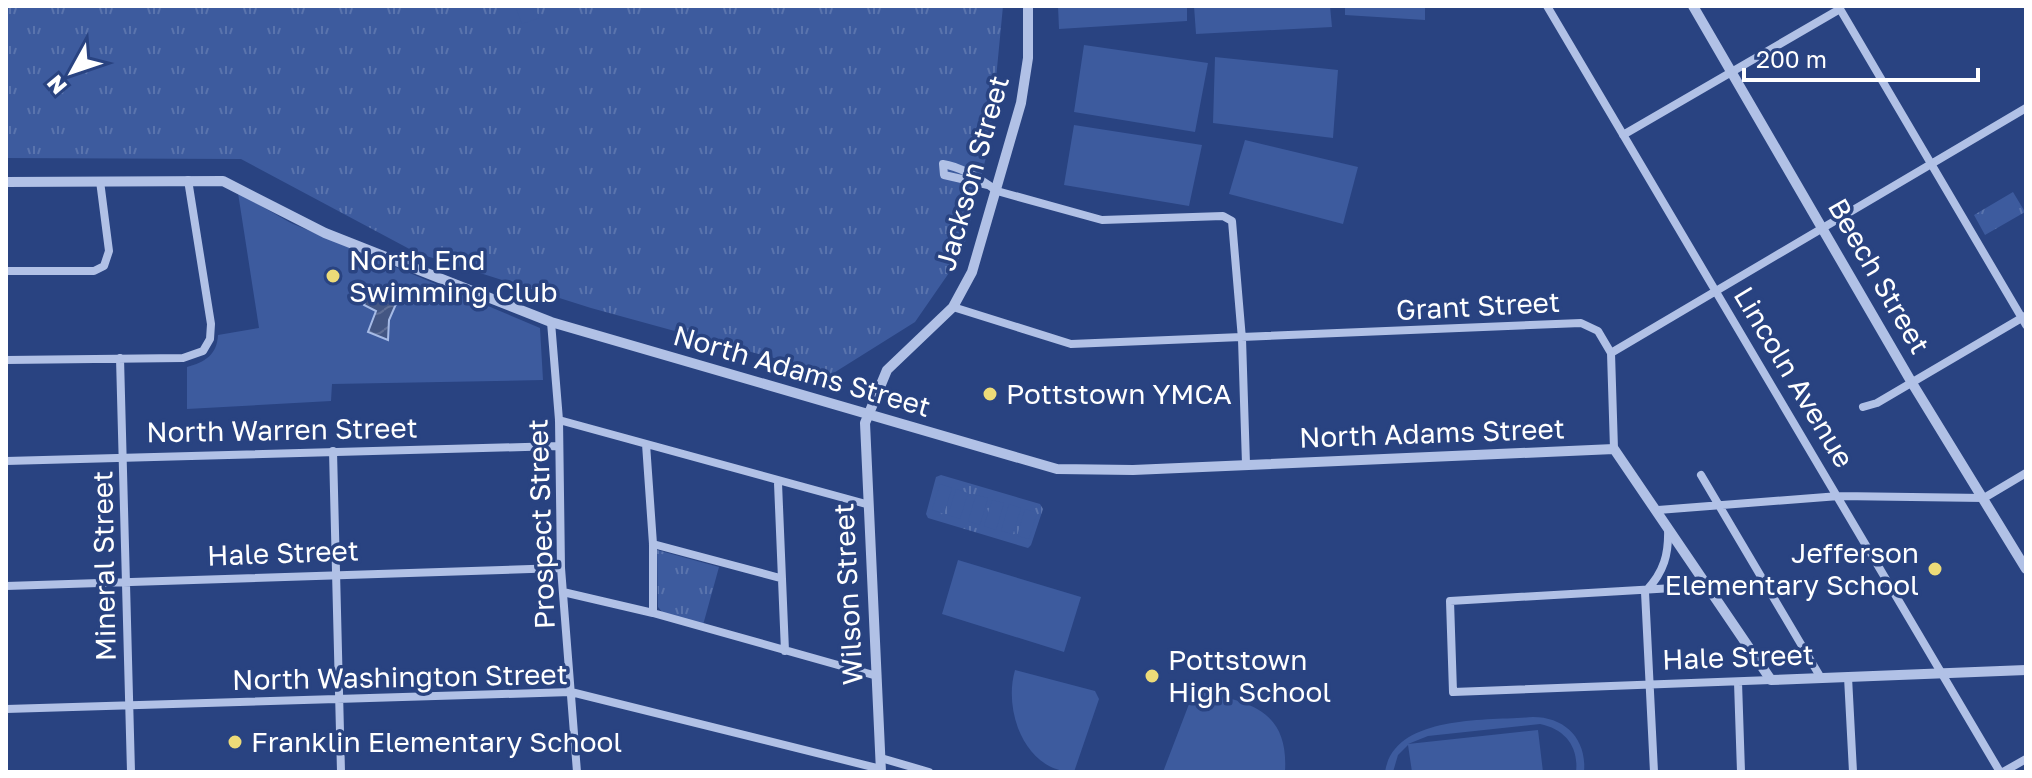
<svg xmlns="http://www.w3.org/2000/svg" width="2032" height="778" font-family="'Golos Text',sans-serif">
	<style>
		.grass { fill: url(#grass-tufts) }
		.garden { fill: #3d5b9e }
		.water { fill: url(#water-waves); stroke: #a6bbe6; stroke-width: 2 }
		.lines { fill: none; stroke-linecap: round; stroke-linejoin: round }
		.minor { stroke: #b1c1e6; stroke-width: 8 }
		.tertiary { stroke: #b1c1e6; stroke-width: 10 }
		.poi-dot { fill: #eddb78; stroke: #294381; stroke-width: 3 }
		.labels { text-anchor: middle; stroke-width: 7; stroke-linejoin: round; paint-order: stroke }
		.street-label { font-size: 28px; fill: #fff; stroke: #294381 }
		.poi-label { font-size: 28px; fill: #fff; stroke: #294381; text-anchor: start }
	</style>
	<defs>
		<pattern id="grass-tufts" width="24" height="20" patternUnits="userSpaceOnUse" patternTransform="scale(2)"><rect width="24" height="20" fill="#3d5b9e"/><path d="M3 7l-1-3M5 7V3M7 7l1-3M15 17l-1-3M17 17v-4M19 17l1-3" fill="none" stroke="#5a74ad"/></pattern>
		<pattern id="water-waves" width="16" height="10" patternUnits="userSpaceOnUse" patternTransform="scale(2)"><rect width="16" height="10" fill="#435683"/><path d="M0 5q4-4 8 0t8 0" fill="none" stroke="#5f6f96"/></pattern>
	</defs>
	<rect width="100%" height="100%" fill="#294381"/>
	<!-- grass -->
	<path class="grass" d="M6,6H1003L990,141L962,254L915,322L832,374L591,308L417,253L241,159L6,158Z
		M2013,192L2025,212L1985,235L1974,215Z
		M941,475L1040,504L1043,509L1031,545L1028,548L928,518L926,514L936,477Z
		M657,550L719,567L703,625L663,613L658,607Z"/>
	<!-- garden -->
	<path class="garden" d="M522,6H535L539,18L522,24L516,8Z
		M1058,6H1187V21L1059,29Z
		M1194,6H1330L1332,27L1196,34Z
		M1345,6H1425V20L1345,15Z
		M1084,45L1208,63L1195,132L1074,112Z
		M1215,57L1338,70L1333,138L1213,123Z
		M1074,125L1202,145L1189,206L1064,185Z
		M1245,140L1358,167L1343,224L1229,194Z
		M238,193L291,223L540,328L543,380L332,384L331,401L187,409V367C205,362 217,355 218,335L259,328Z
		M940,484L952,488L944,514L932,510Z
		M956,489L968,493L960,519L948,515Z
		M976,495L988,498L980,525L968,521Z
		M992,500L1004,503L996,530L984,526Z
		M1009,504L1021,508L1013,534L1001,531Z
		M1025,509L1037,513L1029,539L1017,536Z
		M958,560L1081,597L1064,652L942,614Z
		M1015,670L1095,691L1099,699L1074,772C1025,772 1003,711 1015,670Z
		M1194,691C1247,701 1289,708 1285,772H1163Z
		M1533,717C1565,717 1587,739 1584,772H1576C1579,747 1565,729 1540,724L1428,736L1408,744L1538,730L1543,772H1412L1408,745L1398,755L1393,772H1385C1394,714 1487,721 1533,717Z"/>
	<!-- water -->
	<path class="water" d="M368,293L396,304L389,320L388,340L368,332L376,311L364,305Z"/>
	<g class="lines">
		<!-- minor -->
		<path class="minor" d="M1547,6L2000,772
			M1623,135L1840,9L2026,325
			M988,185L944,175L943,164C962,167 982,180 997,191L1102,220L1223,216L1232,221L1242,339L1246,464
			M6,271H94L104,266L109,251L100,181
			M953,307L1071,344L1581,323L1598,331L1611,353L1614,449
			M551,322L559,420L561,568L577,772
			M1611,353L2026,108
			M120,358L131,772
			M6,360L183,358L203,351L210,339L211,324L188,180
			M1863,407L1877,403L2025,316
			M559,420L866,504
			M646,444L653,544V613
			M333,451L341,772
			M6,461L559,446
			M1701,475L1821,678
			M778,483L785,651
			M1658,510L1839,496L1984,498L2026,473
			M653,544L780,578
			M6,586L561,568
			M1708,586L1450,601L1453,692L1771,680
			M1646,591C1664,572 1669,554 1668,528
			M563,592L653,613L877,676
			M1645,592L1654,772
			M1848,677L1853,772
			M1738,682L1741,772
			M6,709L571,692L881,769
			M881,758L929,772
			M2003,772L2026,759"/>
		<!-- tertiary -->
		<path class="tertiary" d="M1693,6L1912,383L2026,569
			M6,182L223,181L325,233L551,322L1057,469L1133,470L1614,449L1771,680L2026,670
			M881,772L865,423L887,370L953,307L972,272L1021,103L1028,58V6"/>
	</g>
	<!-- markers -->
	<g class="poi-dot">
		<circle cx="333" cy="276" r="8"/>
		<circle cx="990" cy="394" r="8"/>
		<circle cx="1935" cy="569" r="8"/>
		<circle cx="1152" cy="676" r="8"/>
		<circle cx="235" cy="742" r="8"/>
	</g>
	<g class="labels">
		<!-- street labels -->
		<g class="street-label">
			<text transform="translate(972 173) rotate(-74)" y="10">Jackson Street</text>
			<text transform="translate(1879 276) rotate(60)" y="10">Beech Street</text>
			<text transform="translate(1478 306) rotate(-3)" y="10">Grant Street</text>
			<text transform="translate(802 371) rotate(16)" y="10">North Adams Street</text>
			<text transform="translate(1794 377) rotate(59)" y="10">Lincoln Avenue</text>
			<text transform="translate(282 430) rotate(-1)" y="10">North Warren Street</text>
			<text transform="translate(1432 433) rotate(-2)" y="10">North Adams Street</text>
			<text transform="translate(541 524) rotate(-92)" y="10">Prospect Street</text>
			<text transform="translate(283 553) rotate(-2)" y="10">Hale Street</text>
			<text transform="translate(104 566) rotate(-91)" y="10">Mineral Street</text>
			<text transform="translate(848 594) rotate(-93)" y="10">Wilson Street</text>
			<text transform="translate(1738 657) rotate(-2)" y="10">Hale Street</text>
			<text transform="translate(400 677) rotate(-1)" y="10">North Washington Street</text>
		</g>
		<!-- poi labels -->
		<g class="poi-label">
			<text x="349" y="270">North End<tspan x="349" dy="32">Swimming Club</tspan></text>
			<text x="1006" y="404">Pottstown YMCA</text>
			<text x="1919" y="563" text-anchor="end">Jefferson<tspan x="1919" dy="32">Elementary School</tspan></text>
			<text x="1168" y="670">Pottstown<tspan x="1168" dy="32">High School</tspan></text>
			<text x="251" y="752">Franklin Elementary School</text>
		</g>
	</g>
	<!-- border -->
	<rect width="2032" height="778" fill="none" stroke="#ffffff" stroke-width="16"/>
	<!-- north arrow -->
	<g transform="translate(72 72) rotate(230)" stroke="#294381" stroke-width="6" paint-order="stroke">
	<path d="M0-6L14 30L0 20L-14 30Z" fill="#ffffff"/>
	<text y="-12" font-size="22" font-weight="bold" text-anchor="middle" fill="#ffffff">N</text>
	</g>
	<!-- scale -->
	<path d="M1744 68v12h234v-12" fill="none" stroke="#ffffff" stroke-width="4"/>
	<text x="1756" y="68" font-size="24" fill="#ffffff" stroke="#294381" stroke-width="6" paint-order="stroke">200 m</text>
</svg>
